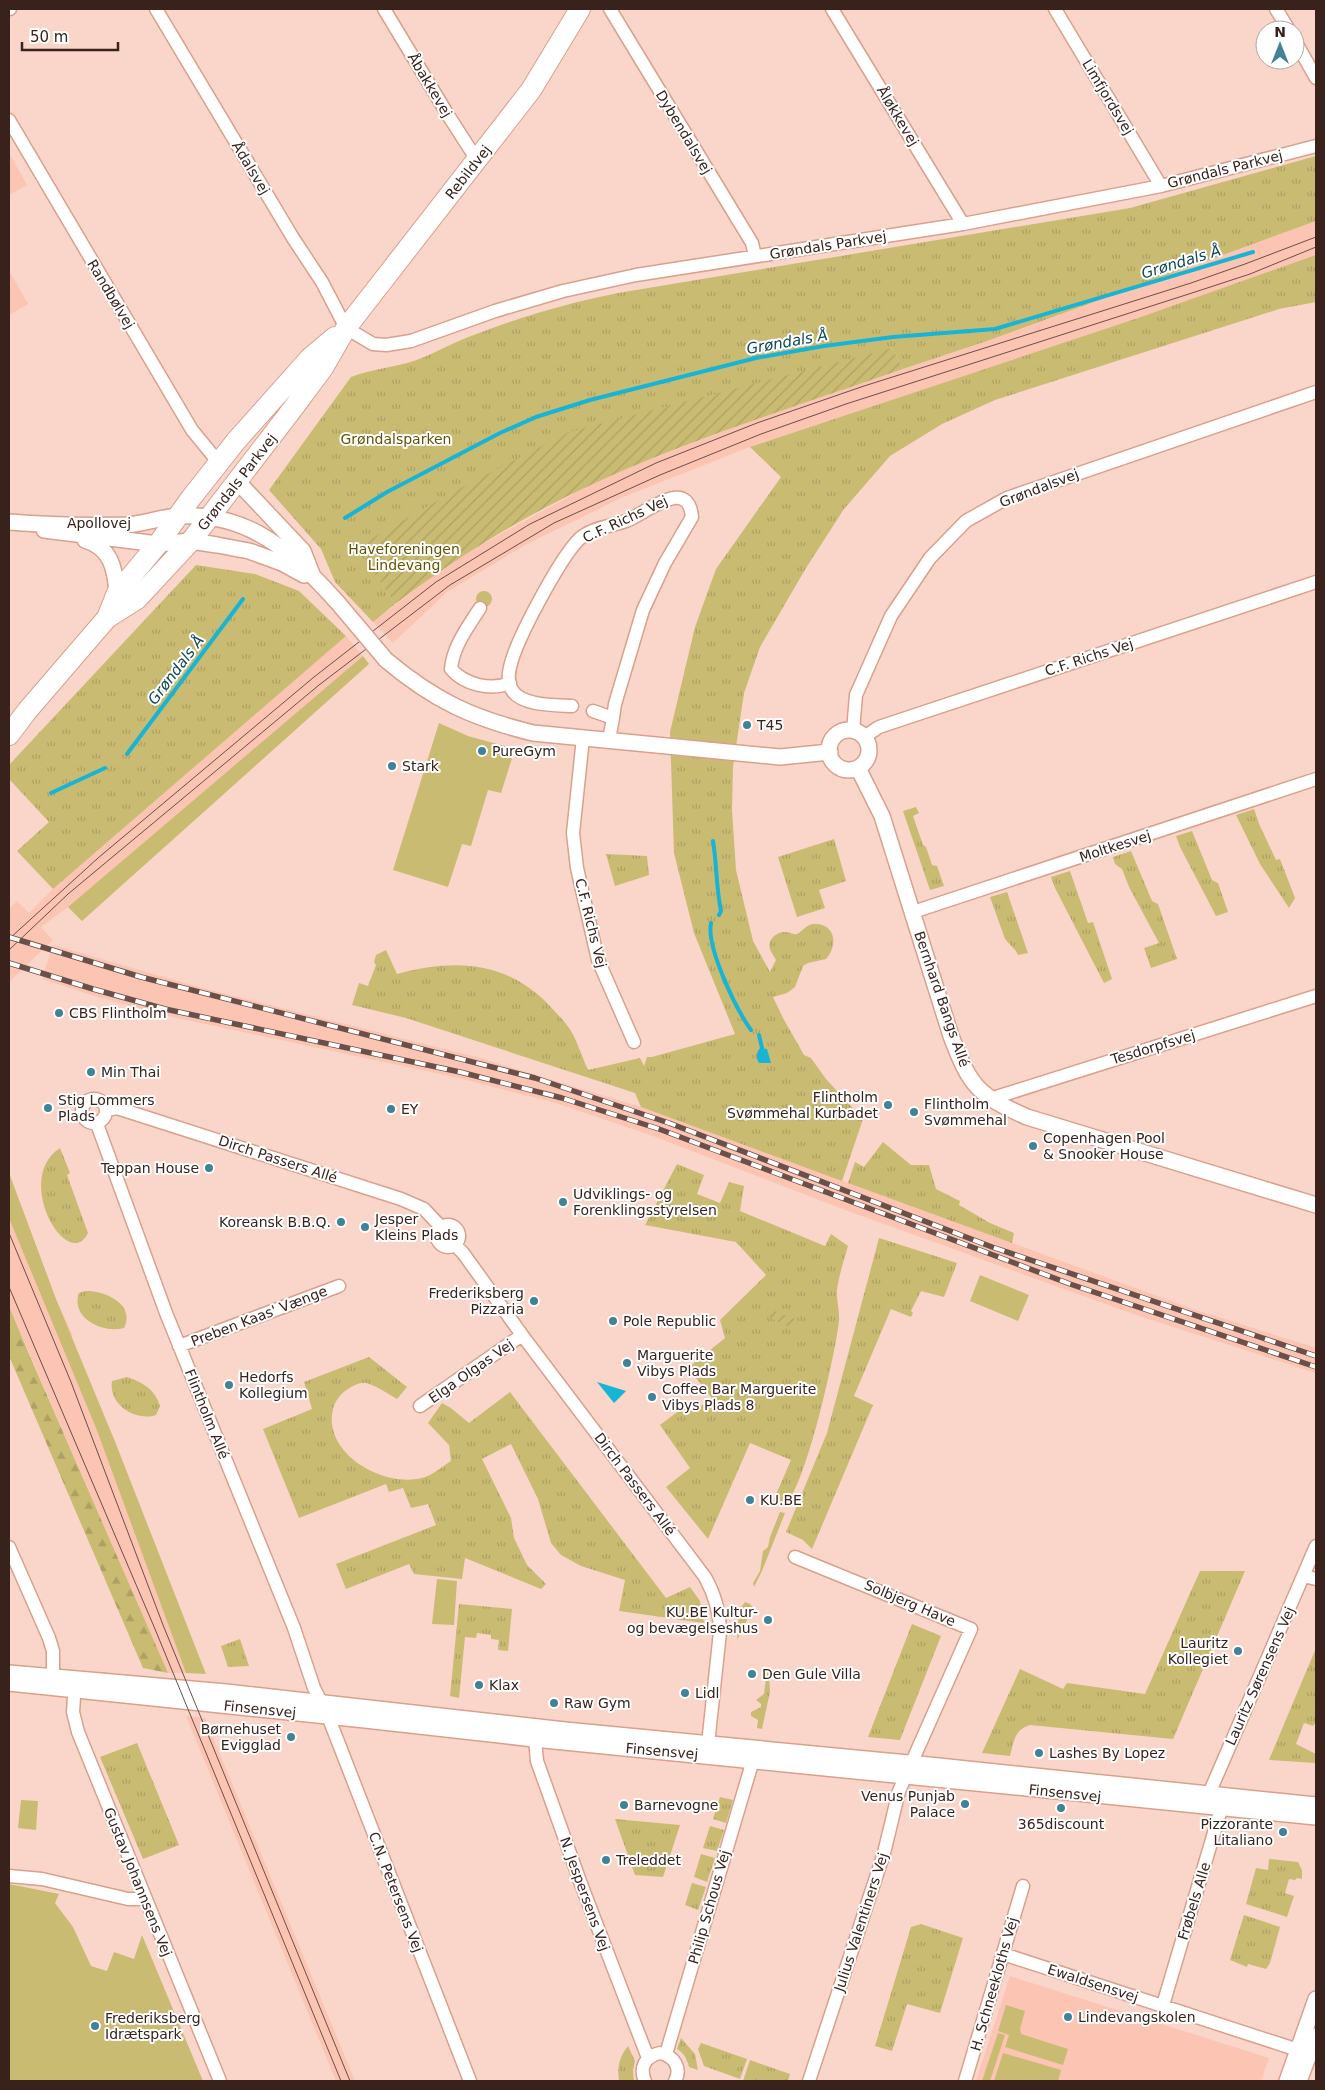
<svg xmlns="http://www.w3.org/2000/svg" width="1325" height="2090" font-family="'DejaVu Sans',sans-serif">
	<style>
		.built { fill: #fbc4b3 }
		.grass { fill: #cabb73 }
		.forest { fill: url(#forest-firs) }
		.park { fill: url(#park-tufts) }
		.garden { fill: url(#garden-furrows) }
		.water { fill: #18b4d5 }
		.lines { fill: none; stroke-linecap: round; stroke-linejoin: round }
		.stream { stroke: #18b4d5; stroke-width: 4 }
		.minor-casing { stroke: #d9a08e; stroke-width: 15 }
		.tertiary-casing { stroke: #d9a08e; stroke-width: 18 }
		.primary-casing { stroke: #d9a08e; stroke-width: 22 }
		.minor { stroke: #fff; stroke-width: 12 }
		.tertiary { stroke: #fff; stroke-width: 15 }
		.primary { stroke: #fff; stroke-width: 20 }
		.tram { stroke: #6a5048; stroke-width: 1 }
		.rail-casing { stroke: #6a5048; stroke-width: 5.5 }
		.rail { stroke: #fff; stroke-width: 4; stroke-dasharray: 11; stroke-linecap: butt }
		.tertiary-bridge-casing { stroke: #d9a08e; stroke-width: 18; stroke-linecap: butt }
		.tertiary-bridge { stroke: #fff; stroke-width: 15 }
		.poi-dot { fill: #418394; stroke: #fff; stroke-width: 2 }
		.labels { text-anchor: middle; stroke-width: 4; stroke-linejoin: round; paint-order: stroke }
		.street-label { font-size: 14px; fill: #38221b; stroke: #fff }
		.park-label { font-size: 14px; fill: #615300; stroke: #fff }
		.poi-label { font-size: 14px; fill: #38221b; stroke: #fff; text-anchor: start }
		.water-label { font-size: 15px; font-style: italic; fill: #0c4856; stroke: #fff }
	</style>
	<defs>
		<pattern id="forest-firs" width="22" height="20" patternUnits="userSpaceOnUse" patternTransform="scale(1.25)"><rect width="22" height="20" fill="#cabb73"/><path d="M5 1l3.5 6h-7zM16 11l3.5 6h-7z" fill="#aea063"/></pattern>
		<pattern id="park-tufts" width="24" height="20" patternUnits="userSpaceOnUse" patternTransform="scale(1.25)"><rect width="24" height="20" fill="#cabb73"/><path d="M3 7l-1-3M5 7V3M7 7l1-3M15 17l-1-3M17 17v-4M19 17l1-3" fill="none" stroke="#aea063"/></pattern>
		<pattern id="garden-furrows" width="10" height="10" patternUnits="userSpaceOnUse" patternTransform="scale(1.25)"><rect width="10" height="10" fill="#cabb73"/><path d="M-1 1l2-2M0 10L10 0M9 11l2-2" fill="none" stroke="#aea063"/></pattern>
	</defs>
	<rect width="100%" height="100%" fill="#fad6ca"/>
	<!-- built -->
	<path class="built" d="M9,153L27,185L9,195Z
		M1316,221V256L1138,318L750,447L623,497L525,545L447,592L393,643L373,622L432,576L479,546L590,485L636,465L753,420L987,341Z
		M9,270L28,304L9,315Z
		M346,636L363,656L68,907L41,927L53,940L9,982V909L17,901L29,913L53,889Z
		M53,945L202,988L480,1058L641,1107L1190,1308L1316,1348V1373L1139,1316L845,1210L653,1136L556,1103L459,1078L163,1015L91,995L42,979Z
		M9,1173L56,1299L73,1336L62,1341L96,1428L186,1673H168L9,1306Z
		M186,1716L205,1718L355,2081H336Z
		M1010,1976L1269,2058L1261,2081H976Z"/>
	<!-- grass -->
	<path class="grass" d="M363,656L369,664L82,921L68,907Z
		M439,723L468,736L515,749L501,793L488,790L471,846L462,844L448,887L393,870Z
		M9,1173L56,1299L116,1444L206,1674L186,1673L96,1428L9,1218Z
		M980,1275L1029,1295L1018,1321L970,1301Z
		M780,1512L785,1513L762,1571L754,1587L753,1583L760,1571L763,1551L768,1547L770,1537Z
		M437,1579L457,1581L454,1625L432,1624Z
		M745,1602L750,1604L753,1608L737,1640L739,1610Z
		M21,1800L38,1801L36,1830L18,1828Z
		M9,1884L59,1894L55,1903L73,1927L91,1966L107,1971L114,1952L134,1959L142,1935L203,2081H9Z
		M1006,2005L1025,2011L1020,2029L1021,2034L1068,2049L1063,2065L1005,2047L1009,2035L998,2031Z
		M998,2033L1005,2035L990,2081H982Z
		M1003,2053L1061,2070L1058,2081H994Z"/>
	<!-- forest -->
	<path class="forest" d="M9,1306L29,1354L168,1673L143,1668L9,1356Z"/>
	<!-- park -->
	<path class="park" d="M1316,156V221L987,341L903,369L892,348L359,549L395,604L373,622L335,582L321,549L269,490L351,377C370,370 388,368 407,363C429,357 449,344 471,336C519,317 568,303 618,293L1130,208Z
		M1316,255V302L1279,309L995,400L942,424L890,456L844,509L806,568L760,647L744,693L733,767L732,810L736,870L753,941L770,972L776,960C774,956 771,953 770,949C767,940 776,932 785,932C789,932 793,935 797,934C803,931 806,925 813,924C835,922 839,945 826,959L808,963L803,966L795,987L787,993L773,997L783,1018L804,1055L811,1058L826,1079L863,1119L842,1181L641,1107L635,1093L406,1018L352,1005L359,983L368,986L376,965L374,962L376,955L386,950L397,974C454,959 505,960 549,1005C556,1013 565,1021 571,1031C578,1043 582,1057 588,1070L640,1058L644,1066L647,1057H652L735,1034L694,933L674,853L670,732L695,627L716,569L781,477L750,447L1138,318Z
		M196,565L255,574L299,591L346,636L53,889L17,851L49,822L9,779V765Z
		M476 599a8 8 0 1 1 16 0a8 8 0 1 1-16 0Z
		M916,807L919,813L913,816L923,845L926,847L932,865L937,866L944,886L930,890L903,811Z
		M1254,809L1260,826L1276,860L1280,859L1295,898L1289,908L1260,864L1236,815Z
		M1192,831L1212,880L1218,883L1228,912L1216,916L1180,847L1176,836Z
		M834,839L846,881L819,890L825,908L797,917L778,857Z
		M1131,851L1152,901L1158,904L1177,959L1151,968L1144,948L1159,943L1129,887L1122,869L1115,864L1113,857Z
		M606,854L647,856L649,875L615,886Z
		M1070,871L1088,923L1093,922L1112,979L1104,983L1055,888L1051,877Z
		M1007,892L1028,953L1018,955L1016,951L1005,939L990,897Z
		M883,1142L911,1165H929L936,1189L960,1201L959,1205L990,1223L1014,1233L1012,1243L848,1183L855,1162L864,1167Z
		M60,1148L70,1173L67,1175L88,1233C68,1274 12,1179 60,1148Z
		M677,1164L704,1175L697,1194L720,1203L729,1182L744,1186L740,1211L825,1246L831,1234L848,1246C844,1260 839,1275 837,1290C836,1300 840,1311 839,1321C836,1350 805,1494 783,1506H771L791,1460L750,1443L708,1539L666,1487L690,1468L660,1425L689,1403L694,1411L712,1398L688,1368L725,1338L720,1320L766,1275L736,1242L645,1225Z
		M879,1238L957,1263L944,1297L921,1291L911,1311L913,1313L911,1317L891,1309L854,1396L873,1405L812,1549L803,1540L786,1532L827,1433Z
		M85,1291C104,1290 136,1304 124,1328C103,1334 70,1318 79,1293Z
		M369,1357L407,1387L397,1399C388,1394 377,1386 366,1383C360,1382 353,1386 348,1389C341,1393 335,1401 333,1409C322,1454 386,1490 425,1477C434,1474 443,1466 451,1461L449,1445L428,1423L442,1403L451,1408L469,1423L510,1392L666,1598L690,1587L700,1601L704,1623L619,1611L625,1580L581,1566L561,1555L551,1543L538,1499L511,1444L482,1459L511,1518L514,1538L527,1565L546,1584L541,1589L465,1558L462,1579L414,1574L409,1564L346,1589L336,1564L436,1525L428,1504L411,1508L403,1488L389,1492L386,1484L299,1518L263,1429L312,1409L304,1382Z
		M127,1377C142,1382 155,1389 160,1406L156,1415C135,1422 108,1404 112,1381Z
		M1200,1571H1245L1173,1739L1030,1725C1014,1730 1014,1741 1010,1756L982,1753L1020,1669L1063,1689L1067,1683L1145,1694Z
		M459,1604L512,1609L508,1651L498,1650L499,1640L491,1639V1635L477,1633L476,1638L465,1637L459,1698L450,1696Z
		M912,1624L941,1636L900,1740L868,1737Z
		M240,1639L249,1666L228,1667L221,1646Z
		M1316,1648V1722L1313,1726L1304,1723L1296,1744L1316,1754L1315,1763L1269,1760Z
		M767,1671L769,1672L770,1692L762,1729L757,1728L758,1720L751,1716V1712L761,1707V1704L756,1700L764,1694Z
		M137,1743L179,1845L143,1859L100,1757Z
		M720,1797L733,1800L726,1823L713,1819Z
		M615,1819L680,1825L663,1877L635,1875Z
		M710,1826L724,1830L717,1851L703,1848Z
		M701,1854L715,1858L707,1882L694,1877Z
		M1269,1859L1298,1862L1302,1870V1879L1297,1878L1295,1880L1289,1879L1285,1893L1294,1896L1287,1917L1246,1904L1256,1868L1268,1870Z
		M692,1883L706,1887L698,1910L685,1905Z
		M1244,1915L1280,1927L1270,1963L1266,1969L1248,1964L1247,1967L1230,1960Z
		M921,1924L963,1938L940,2013L907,2004L892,2051L875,2046L911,1927Z
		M681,2038L695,2054L698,2070L689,2067C687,2059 684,2053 677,2049Z
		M701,2043L747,2059L740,2079L704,2066L698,2049Z
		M628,2046L635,2061L633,2071L634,2081H619C617,2068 619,2057 628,2046Z
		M750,2060L790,2074L788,2081H743Z"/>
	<!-- garden -->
	<path class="garden" d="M892,348L903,369C798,406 692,438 591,485C522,517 455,558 395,604L357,547L451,493L569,432Z
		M767,1308L795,1319L792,1329L769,1317Z"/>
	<!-- water -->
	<path class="water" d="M760,1048L767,1049L771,1063H759C756,1058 756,1053 760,1048Z
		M597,1382L626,1391L614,1403Z"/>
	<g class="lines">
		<!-- stream -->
		<path class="stream" d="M345,518L387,492L500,433L536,417L590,400L756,358L824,346L893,337L995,329L1253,252
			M127,754L243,599
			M51,793L105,768
			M713,841C717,865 716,888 721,911L719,915
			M711,923C706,947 736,1009 751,1030
			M759,1035L762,1048"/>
		<defs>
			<path id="minor" d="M9,9H10
				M156,9L293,238L322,282L346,328L373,344L386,345L411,341L495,311L563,291L636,275L963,224L1161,186L1316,146
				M384,9L448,115L477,160
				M610,9L752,243L755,256
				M832,9L963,224
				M1055,9L1161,186
				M1276,9L1289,30
				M1295,41L1316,78
				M9,120L192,430L219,463
				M480,608C468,627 453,646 451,669C465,685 491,691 510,683
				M572,706C556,705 521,706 512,690C507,682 509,669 512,660C519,636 564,549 583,536C595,527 613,526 626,521C645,514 688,475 692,517L665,563L643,610L615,704L613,718L593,711
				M853,731L856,695L891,616L930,558L966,521L1007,498L1316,392
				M864,737L879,727L1316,582
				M583,738L573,833L577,868L598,960L634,1042
				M609,740L613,718
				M913,912L1316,779
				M82 1111a12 12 0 1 1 24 0a12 12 0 1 1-24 0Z
				M990,1099L1316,996
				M107,1110L117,1108L401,1199L424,1209L441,1227
				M97,1124L166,1313L294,1628L314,1688L328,1716L470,2081
				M437 1236a11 11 0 1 1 22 0a11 11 0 1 1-22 0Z
				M455,1245L463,1253L522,1335L705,1577C715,1595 720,1611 720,1632L708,1744
				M179,1346L339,1286
				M420,1406L522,1335
				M9,1547L49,1638L53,1651V1686
				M795,1557L971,1629L899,1791L884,1853L809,2081
				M1304,1576L1316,1579
				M75,1682L73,1712L78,1732L220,2081
				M534,1729L537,1761L581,1884L648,2058
				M1205,1803L1316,1546
				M9,1876L42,1879L128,1899H145
				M1003,1954L1298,2050
				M1163,2005L1224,1799
				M666,2054L753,1760
				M645,2081C639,2068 645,2056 660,2053C674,2056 682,2068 675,2081
				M965,2081L1023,1886"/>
			<path id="tertiary" d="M238,482L303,551L312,574
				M9,522C47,525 88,526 126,525C144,524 161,517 179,516C250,512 293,553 338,603
				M44,530L158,544L191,541L217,545L249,551L282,563L304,575
				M85,540C111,548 115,568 117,593
				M386,660C435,701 472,718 533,733L780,757L830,752
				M829 750a20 20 0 1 1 40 0a20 20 0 1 1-40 0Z
				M858,768L882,816L951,1036C970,1086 977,1095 1027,1117L1316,1205
				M9,1673L226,1692L565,1730L929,1765L1316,1805
				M9,1683L365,1720L534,1739L1316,1817
				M1287,2081L1316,1999
				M1299,2081L1316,2036"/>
			<path id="primary" d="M107,618L117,593L158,544L191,498L236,441L310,358L335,337
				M9,735L27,711L107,618L137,599L191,541L291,411L323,368L346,328L531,90L580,9"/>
		</defs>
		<!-- minor casing -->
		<use href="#minor" class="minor-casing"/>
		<!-- tertiary casing -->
		<use href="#tertiary" class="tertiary-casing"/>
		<!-- primary casing -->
		<use href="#primary" class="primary-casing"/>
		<!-- minor -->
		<use href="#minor" class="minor"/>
		<!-- tertiary -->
		<use href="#tertiary" class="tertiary"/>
		<!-- primary -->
		<use href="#primary" class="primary"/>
		<!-- tram -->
		<path class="tram" d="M9,939L98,858L314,677L436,582L530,524L656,463L757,423L864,386L1191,283L1245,264L1316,237
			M9,950L68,894L319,685L450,585L554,523L660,475L761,434L846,404L1195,292L1250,274L1316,247
			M9,1233L71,1382L163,1625L350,2081
			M9,1287L155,1629L341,2081"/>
		<defs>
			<path id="rail" d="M9,937L141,977L535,1078L669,1123L992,1247L1316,1356
				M9,963L93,989L165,1009L460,1072L562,1098L659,1129L1070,1284L1316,1367"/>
		</defs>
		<!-- rail casing -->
		<use href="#rail" class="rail-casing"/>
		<!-- rail -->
		<use href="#rail" class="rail"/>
		<defs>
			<path id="tertiary-bridge" d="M338,603L386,660"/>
		</defs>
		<!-- tertiary-bridge casing -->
		<use href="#tertiary-bridge" class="tertiary-bridge-casing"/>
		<!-- tertiary-bridge -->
		<use href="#tertiary-bridge" class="tertiary-bridge"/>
	</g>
	<!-- markers -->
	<g class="poi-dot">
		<circle cx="747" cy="725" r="5"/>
		<circle cx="482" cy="751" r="5"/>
		<circle cx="392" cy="766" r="5"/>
		<circle cx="59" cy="1013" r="5"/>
		<circle cx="91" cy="1072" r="5"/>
		<circle cx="888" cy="1105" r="5"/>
		<circle cx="48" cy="1108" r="5"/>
		<circle cx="391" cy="1109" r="5"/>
		<circle cx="914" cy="1112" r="5"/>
		<circle cx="1033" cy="1146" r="5"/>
		<circle cx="209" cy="1168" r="5"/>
		<circle cx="563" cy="1202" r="5"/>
		<circle cx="341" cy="1222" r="5"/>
		<circle cx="365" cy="1227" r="5"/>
		<circle cx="534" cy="1301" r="5"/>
		<circle cx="613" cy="1321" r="5"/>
		<circle cx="627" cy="1363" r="5"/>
		<circle cx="229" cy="1385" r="5"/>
		<circle cx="652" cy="1397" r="5"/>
		<circle cx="750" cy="1500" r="5"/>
		<circle cx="768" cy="1620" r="5"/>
		<circle cx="1238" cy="1651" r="5"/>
		<circle cx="752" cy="1674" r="5"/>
		<circle cx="479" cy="1685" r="5"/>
		<circle cx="685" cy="1693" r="5"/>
		<circle cx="554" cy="1703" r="5"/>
		<circle cx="291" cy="1737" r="5"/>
		<circle cx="1039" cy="1753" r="5"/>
		<circle cx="965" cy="1804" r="5"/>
		<circle cx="624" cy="1805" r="5"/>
		<circle cx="1061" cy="1808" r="5"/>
		<circle cx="1283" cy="1832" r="5"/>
		<circle cx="606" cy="1860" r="5"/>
		<circle cx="1068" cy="2017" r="5"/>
		<circle cx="95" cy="2026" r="5"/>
	</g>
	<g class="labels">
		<!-- street labels -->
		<g class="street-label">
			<text transform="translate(430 85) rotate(59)" y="5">Åbakkevej</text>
			<text transform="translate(1108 97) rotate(59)" y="5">Limfjordsvej</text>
			<text transform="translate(898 116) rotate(59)" y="5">Åløkkevej</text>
			<text transform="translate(684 132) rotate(59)" y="5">Dybendalsvej</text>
			<text transform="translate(251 168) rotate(59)" y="5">Ådalsvej</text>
			<text transform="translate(1225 169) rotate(-14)" y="5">Grøndals Parkvej</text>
			<text transform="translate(468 172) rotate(-52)" y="5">Rebildvej</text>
			<text transform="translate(828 245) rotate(-9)" y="5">Grøndals Parkvej</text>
			<text transform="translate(111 294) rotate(59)" y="5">Randbølvej</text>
			<text transform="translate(237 482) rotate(-52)" y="5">Grøndals Parkvej</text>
			<text transform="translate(1039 488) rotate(-21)" y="5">Grøndalsvej</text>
			<text transform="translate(625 519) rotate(-25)" y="5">C.F. Richs Vej</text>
			<text x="99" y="528">Apollovej</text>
			<text transform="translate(1089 657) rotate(-18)" y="5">C.F. Richs Vej</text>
			<text transform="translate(1115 846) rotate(-18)" y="5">Moltkesvej</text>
			<text transform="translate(591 923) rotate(76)" y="5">C.F. Richs Vej</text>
			<text transform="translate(942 999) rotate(71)" y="5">Bernhard Bangs Allé</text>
			<text transform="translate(1153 1047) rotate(-17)" y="5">Tesdorpfsvej</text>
			<text transform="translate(278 1159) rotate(18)" y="5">Dirch Passers Allé</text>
			<text transform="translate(259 1316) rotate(-21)" y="5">Preben Kaas' Vænge</text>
			<text transform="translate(471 1371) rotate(-35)" y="5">Elga Olgas Vej</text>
			<text transform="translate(207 1414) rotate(68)" y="5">Flintholm Allé</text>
			<text transform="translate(635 1484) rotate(53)" y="5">Dirch Passers Allé</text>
			<text transform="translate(910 1603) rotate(23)" y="5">Solbjerg Have</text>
			<text transform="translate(1260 1676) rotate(-66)" y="5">Lauritz Sørensens Vej</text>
			<text transform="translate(260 1709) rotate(6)" y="5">Finsensvej</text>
			<text transform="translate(662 1751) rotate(5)" y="5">Finsensvej</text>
			<text transform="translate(1065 1793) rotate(6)" y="5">Finsensvej</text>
			<text transform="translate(138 1882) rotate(68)" y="5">Gustav Johannsens Vej</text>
			<text transform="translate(396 1892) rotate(69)" y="5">C.N. Petersens Vej</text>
			<text transform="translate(585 1894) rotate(70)" y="5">N. Jespersens Vej</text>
			<text transform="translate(1194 1901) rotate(-73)" y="5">Frøbels Alle</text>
			<text transform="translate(709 1907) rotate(-74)" y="5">Philip Schous Vej</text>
			<text transform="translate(861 1922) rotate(-72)" y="5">Julius Valentiners Vej</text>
			<text transform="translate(1093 1983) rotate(18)" y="5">Ewaldsensvej</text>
			<text transform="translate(994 1984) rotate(-74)" y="5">H. Schneekloths Vej</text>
		</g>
		<!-- park labels -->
		<g class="park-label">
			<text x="396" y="444">Grøndalsparken</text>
			<text x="404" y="554">Haveforeningen<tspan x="404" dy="16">Lindevang</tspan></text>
		</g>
		<!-- poi labels -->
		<g class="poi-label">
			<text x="757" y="730">T45</text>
			<text x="492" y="756">PureGym</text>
			<text x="402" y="771">Stark</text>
			<text x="69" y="1018">CBS Flintholm</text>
			<text x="101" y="1077">Min Thai</text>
			<text x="878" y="1102" text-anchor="end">Flintholm<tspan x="878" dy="16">Svømmehal Kurbadet</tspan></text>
			<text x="58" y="1105">Stig Lommers<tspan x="58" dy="16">Plads</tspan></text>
			<text x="924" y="1109">Flintholm<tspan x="924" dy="16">Svømmehal</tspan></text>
			<text x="401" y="1114">EY</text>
			<text x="1043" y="1143">Copenhagen Pool<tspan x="1043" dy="16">&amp; Snooker House</tspan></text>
			<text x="199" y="1173" text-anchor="end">Teppan House</text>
			<text x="573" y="1199">Udviklings- og<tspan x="573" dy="16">Forenklingsstyrelsen</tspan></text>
			<text x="375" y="1224">Jesper<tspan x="375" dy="16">Kleins Plads</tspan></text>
			<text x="331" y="1227" text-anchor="end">Koreansk B.B.Q.</text>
			<text x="524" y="1298" text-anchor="end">Frederiksberg<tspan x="524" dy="16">Pizzaria</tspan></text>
			<text x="623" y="1326">Pole Republic</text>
			<text x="637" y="1360">Marguerite<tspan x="637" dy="16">Vibys Plads</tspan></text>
			<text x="239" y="1382">Hedorfs<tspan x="239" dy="16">Kollegium</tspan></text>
			<text x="662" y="1394">Coffee Bar Marguerite<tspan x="662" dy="16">Vibys Plads 8</tspan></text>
			<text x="760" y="1505">KU.BE</text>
			<text x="758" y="1617" text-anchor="end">KU.BE Kultur-<tspan x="758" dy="16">og bevægelseshus</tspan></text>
			<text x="1228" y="1648" text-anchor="end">Lauritz<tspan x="1228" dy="16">Kollegiet</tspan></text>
			<text x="762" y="1679">Den Gule Villa</text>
			<text x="489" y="1690">Klax</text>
			<text x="695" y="1698">Lidl</text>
			<text x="564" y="1708">Raw Gym</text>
			<text x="281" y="1734" text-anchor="end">Børnehuset<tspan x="281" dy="16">Evigglad</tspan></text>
			<text x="1049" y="1758">Lashes By Lopez</text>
			<text x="955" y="1801" text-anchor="end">Venus Punjab<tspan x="955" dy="16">Palace</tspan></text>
			<text x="634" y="1810">Barnevogne</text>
			<text x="1061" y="1829" text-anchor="middle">365discount</text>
			<text x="1273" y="1829" text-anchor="end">Pizzorante<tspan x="1273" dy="16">Litaliano</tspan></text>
			<text x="616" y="1865">Treleddet</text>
			<text x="1078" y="2022">Lindevangskolen</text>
			<text x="105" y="2023">Frederiksberg<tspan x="105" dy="16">Idrætspark</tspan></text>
		</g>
		<!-- water labels -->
		<g class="water-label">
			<text transform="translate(1181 262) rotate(-17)" y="5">Grøndals Å</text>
			<text transform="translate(787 342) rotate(-10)" y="5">Grøndals Å</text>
			<text transform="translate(176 670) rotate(-53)" y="5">Grøndals Å</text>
		</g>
	</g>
	<!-- border -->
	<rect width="1325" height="2090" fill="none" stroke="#38221b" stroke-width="20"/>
	<!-- north arrow -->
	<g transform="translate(1280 45)"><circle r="24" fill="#ffffff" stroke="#afa7a4"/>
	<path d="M0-4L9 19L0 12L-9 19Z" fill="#418394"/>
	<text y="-8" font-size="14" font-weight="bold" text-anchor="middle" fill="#38221b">N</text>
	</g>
	<!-- scale -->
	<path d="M22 42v8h96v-8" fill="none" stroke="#38221b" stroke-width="2.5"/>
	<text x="30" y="42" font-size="15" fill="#38221b" stroke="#ffffff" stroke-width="4" paint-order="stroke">50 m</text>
</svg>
